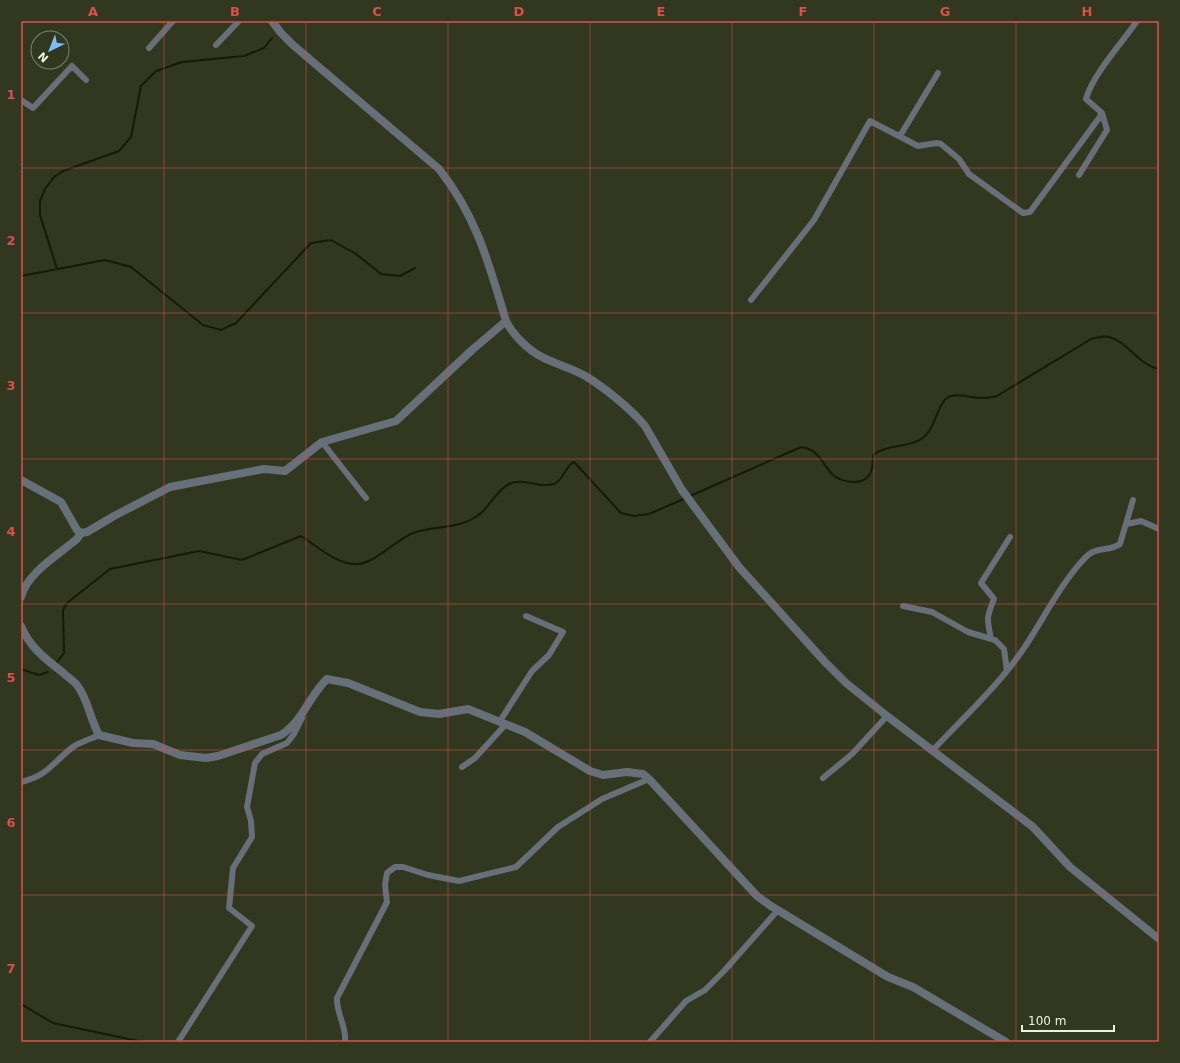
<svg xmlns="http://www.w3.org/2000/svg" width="1180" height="1063" font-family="'DejaVu Sans',sans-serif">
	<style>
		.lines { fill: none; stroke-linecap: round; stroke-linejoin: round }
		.stream { stroke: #151b05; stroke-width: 2 }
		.minor { stroke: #676f79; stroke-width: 6 }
		.tertiary { stroke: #676f79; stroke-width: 8 }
		.grid { fill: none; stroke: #db504d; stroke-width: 1; stroke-opacity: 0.55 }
		.neatline { fill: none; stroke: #db504d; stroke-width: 1.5 }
		.grid-label { font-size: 13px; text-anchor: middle; font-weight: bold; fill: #db504d }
	</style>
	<rect width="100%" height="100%" fill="#31381f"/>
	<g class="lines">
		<!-- stream -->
		<path class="stream" d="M57,269L40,215V201L45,189L54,177L63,171L119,151L131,137L141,86L156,71L182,62L244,56L264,48L272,38
			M21,276L105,260L131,267L203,325L221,330L236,323L311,243L331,240L356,254L381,274L400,276L415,268
			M690,496L801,447C819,449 822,464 833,475C843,483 863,486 870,474C873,469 873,460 873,455C888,443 911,449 925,436C936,427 938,399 951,396C961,393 974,399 984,398C988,398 993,397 997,396L1091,339C1096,338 1104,335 1109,337C1129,342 1138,365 1159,369
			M57,662L64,653L63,610L67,603L110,569L199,551L242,560L301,536C317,546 335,563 354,564C373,566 395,540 413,533C433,526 459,529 477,516C490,508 495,491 509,484C524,477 539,489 554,484C564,480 564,467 574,462L621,513L634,516L649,514L686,498
			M21,669L39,675L48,672
			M21,1004L53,1023L143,1042"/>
		<!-- minor -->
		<path class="minor" d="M216,45L239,21
			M149,48L173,21
			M21,100L33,108L72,66L86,80
			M900,136L938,73
			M1079,175L1107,130L1102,113
			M751,300L814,220L870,121L918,146L937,143L941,144L959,159L969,174L1023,213L1030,212L1099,118L1102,113L1086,99C1093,74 1122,43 1137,21
			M322,442L366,498
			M1127,524L1141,521L1159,529
			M903,606L932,612L968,632L995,640L1004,649L1007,671
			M991,639C987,618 986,619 994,599L981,583L1010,537
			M500,721L532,671L549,655L563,632L526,616
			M933,750C963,718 997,687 1022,651C1042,622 1059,586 1083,560C1097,544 1107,553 1120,544L1133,500
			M462,767L475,758L506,724
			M823,778L852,754L887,716
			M21,782C48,776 53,762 73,747C80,742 91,739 99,735
			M178,1042L252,926L229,908L233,868L252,837L251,821L247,807L255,763L262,754L287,743L294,734L302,718
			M345,1042C347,1027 336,1013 337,998L387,902L385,885L387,873L395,867H403L428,875L459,881L516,867L558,827L602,799L649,779
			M650,1042L686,1001L705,990L724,971L778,910"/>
		<!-- tertiary -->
		<path class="tertiary" d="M272,21L281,33L293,45L439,169C477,217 489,264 506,321C513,335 528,350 542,357C557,365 573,368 587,377C605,388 632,410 645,426L682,490L739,567L825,662L846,683L887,716L1033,827L1070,867L1159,939
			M21,480L61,502L77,530L81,533L87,532L114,516L170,487L264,469L285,471L322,442L396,421L472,350L506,321
			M21,597C27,573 58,555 77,539L81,533
			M21,626C29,646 44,658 61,671C66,676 73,680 77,685C88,699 90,719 99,735L133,743L153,744L180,755L206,758L218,756L281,735C303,721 309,696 327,679L348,683L420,712L439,714L468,709L525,732L590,771L603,775L627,772L643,774L649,779L757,896L771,906L888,977L913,987L1006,1042"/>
	</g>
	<!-- grid -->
	<path class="grid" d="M164,21V1042M306,21V1042M448,21V1042M590,21V1042M732,21V1042M874,21V1042M1016,21V1042M21,168H1159M21,313H1159M21,459H1159M21,604H1159M21,750H1159M21,895H1159"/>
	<!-- border -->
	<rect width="1180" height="1063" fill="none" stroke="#31381f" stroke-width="44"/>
	<!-- north arrow -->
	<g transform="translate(50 50) rotate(223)"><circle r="19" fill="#31381f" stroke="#7c826d"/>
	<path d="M0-3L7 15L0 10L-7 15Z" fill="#81bcfa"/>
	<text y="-6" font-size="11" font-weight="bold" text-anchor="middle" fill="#edf1e2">N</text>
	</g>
	<!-- scale -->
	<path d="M1022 1025v6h92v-6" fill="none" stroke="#edf1e2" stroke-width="2"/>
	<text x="1028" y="1025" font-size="12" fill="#edf1e2" stroke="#31381f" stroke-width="3" paint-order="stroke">100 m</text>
	<rect x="22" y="22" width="1136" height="1019" class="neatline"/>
	<g class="grid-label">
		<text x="93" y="16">A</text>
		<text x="235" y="16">B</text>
		<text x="377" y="16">C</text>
		<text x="519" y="16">D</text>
		<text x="661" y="16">E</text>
		<text x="803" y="16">F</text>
		<text x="945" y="16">G</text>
		<text x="1087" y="16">H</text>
		<text x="11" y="99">1</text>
		<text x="11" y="245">2</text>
		<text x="11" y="390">3</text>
		<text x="11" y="536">4</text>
		<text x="11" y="682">5</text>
		<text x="11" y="827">6</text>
		<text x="11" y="973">7</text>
	</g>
</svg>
